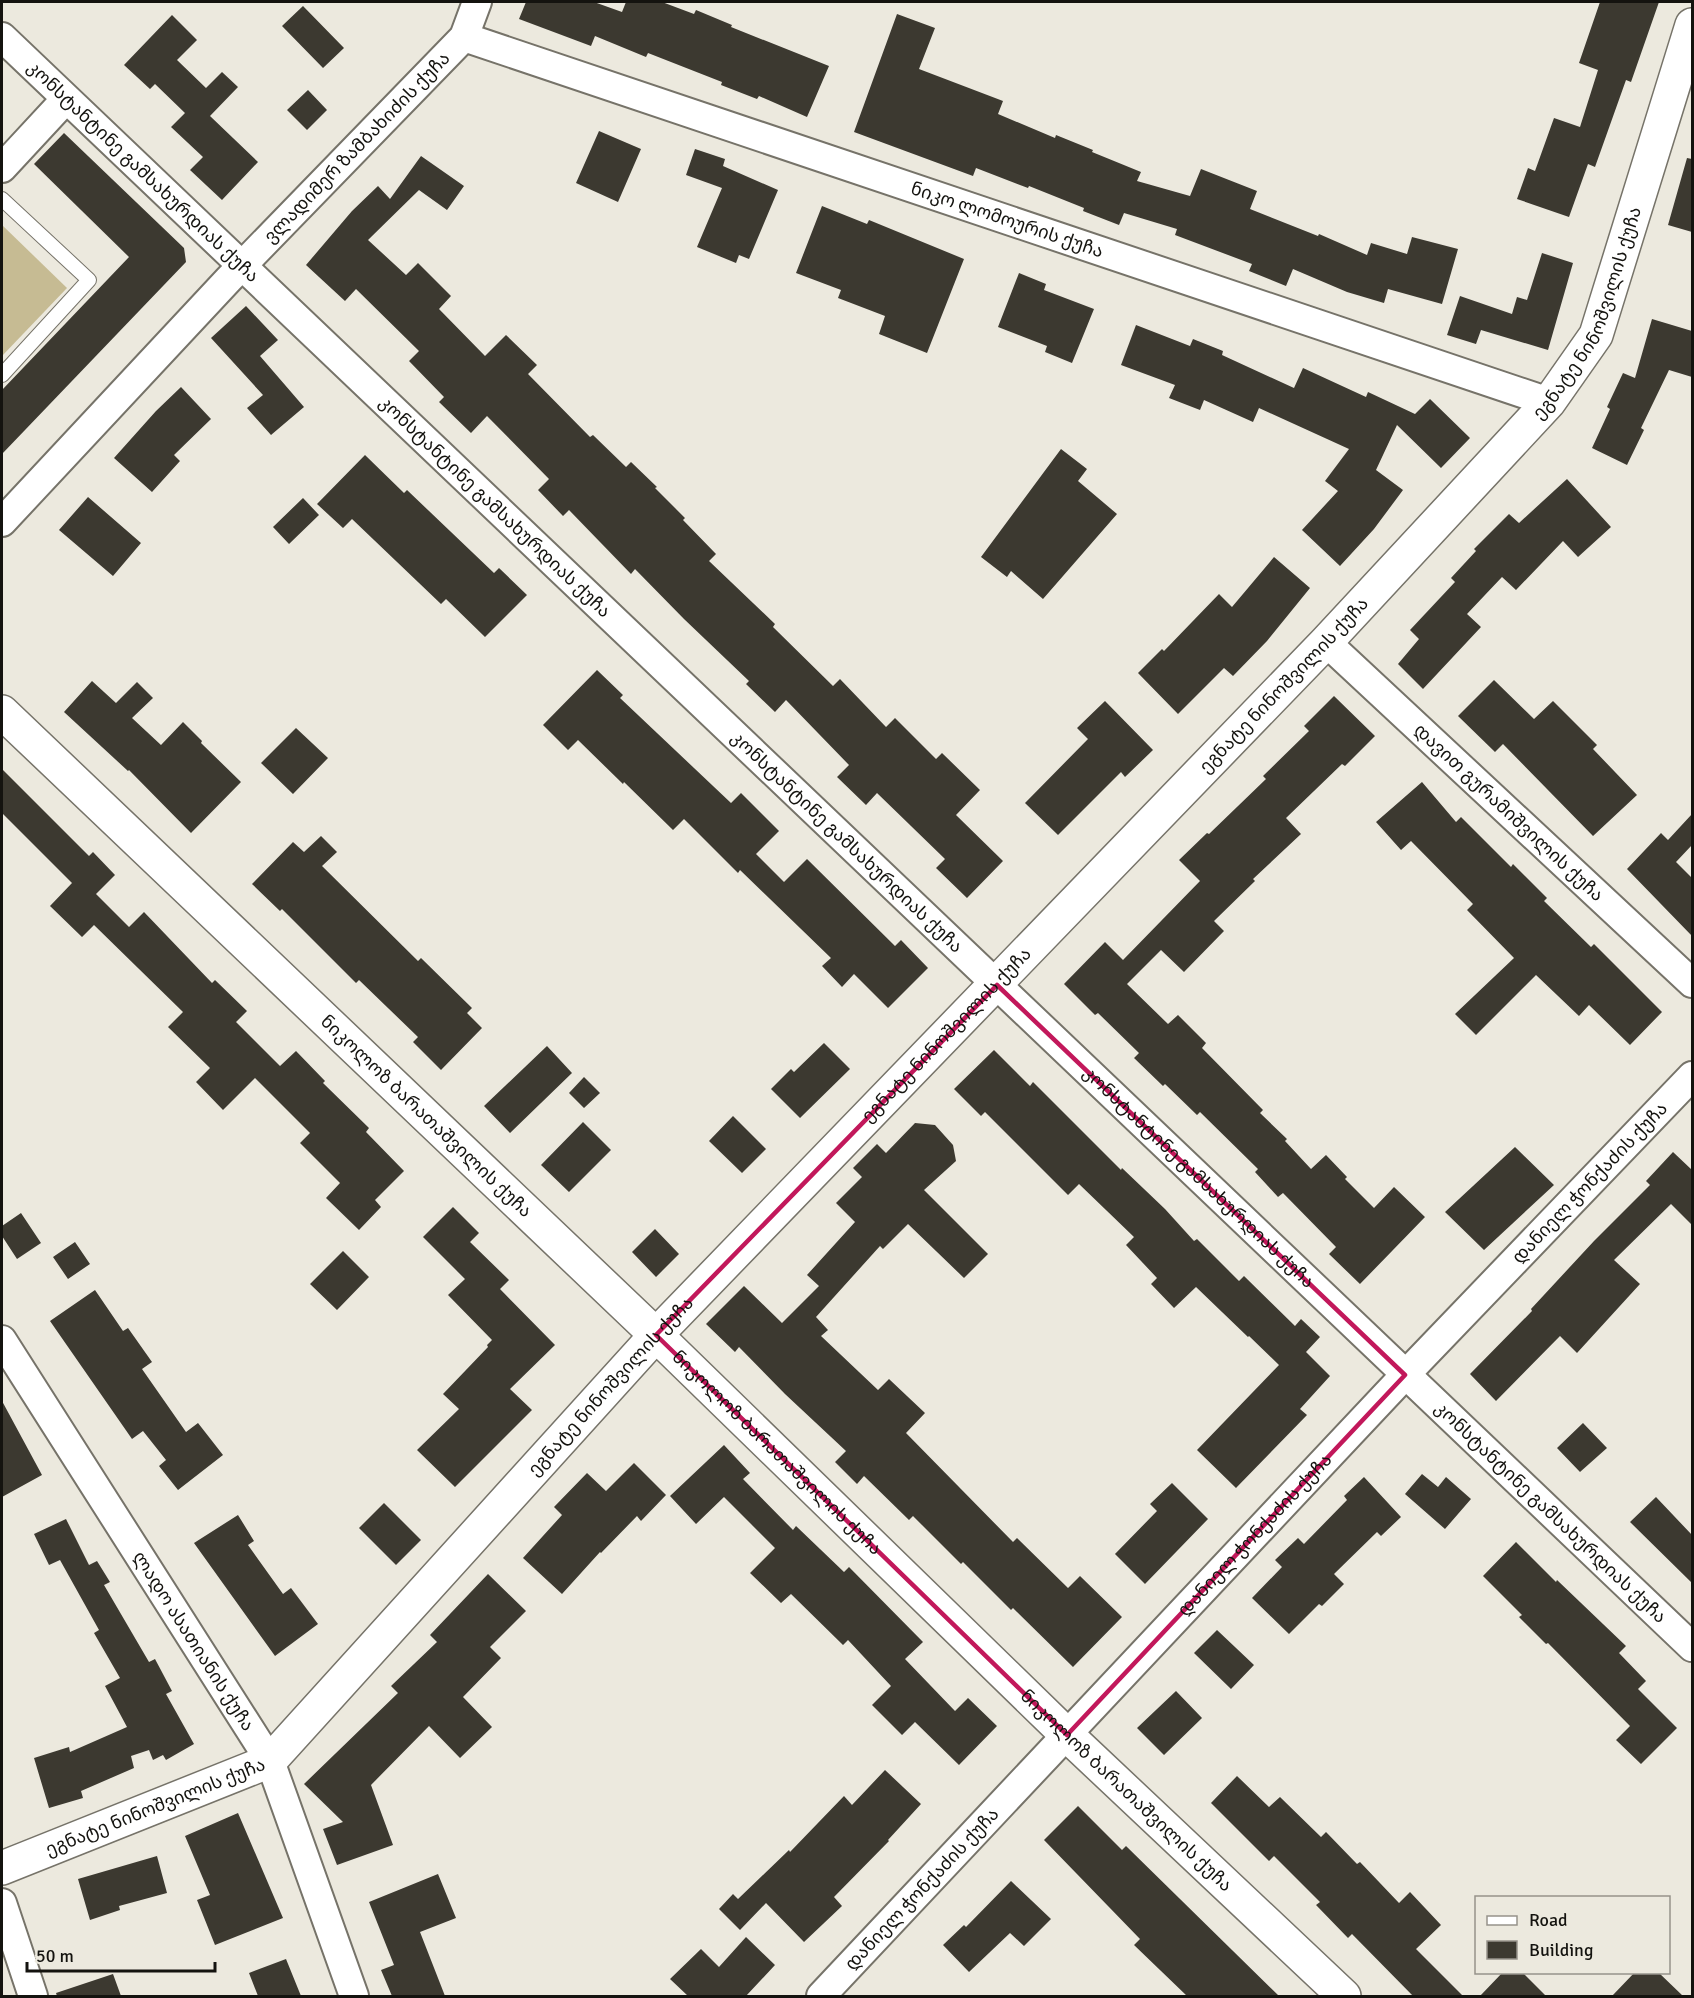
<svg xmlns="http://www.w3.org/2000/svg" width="1694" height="1998" font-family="Signika,'Noto Sans Georgian',sans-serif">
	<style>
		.green { fill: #c6bb93 }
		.building { fill: #3c3930 }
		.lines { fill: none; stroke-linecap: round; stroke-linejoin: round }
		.service-casing { stroke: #767369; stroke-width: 16 }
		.minor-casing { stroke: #767369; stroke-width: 32 }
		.tertiary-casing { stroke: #767369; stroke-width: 36 }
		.service { stroke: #fff; stroke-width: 14 }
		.minor { stroke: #fff; stroke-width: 28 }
		.tertiary { stroke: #fff; stroke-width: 33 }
		.marked { fill: none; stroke: #c2185b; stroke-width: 4.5; stroke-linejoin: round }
		.labels { text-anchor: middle; stroke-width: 6; stroke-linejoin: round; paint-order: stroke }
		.street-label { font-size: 18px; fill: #14130f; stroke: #ece9de }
	</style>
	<rect width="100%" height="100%" fill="#ece9de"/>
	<!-- green -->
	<path class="green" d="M2,225L67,288L2,356Z"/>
	<!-- building -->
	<path class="building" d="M526,2H594L622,12L626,2H662L694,14L696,10L732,25L731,27L829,66L807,117L759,96L757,99L721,85L722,82L648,53L646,57L595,36L591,46L519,19Z
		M1600,2H1659L1631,82L1626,80L1595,167L1588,164L1569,217L1517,199L1528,168L1535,171L1554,118L1580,127L1598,70L1579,63Z
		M303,6L344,48L323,68L282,26Z
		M897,14L935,28L919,69L1003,101L998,114L1055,138L1056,135L1093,150L1092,152L1141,172L1137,181L1190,196L1201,169L1257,191L1250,209L1318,236L1319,234L1367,255L1371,243L1407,254L1412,237L1458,249L1442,304L1388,289L1384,303L1347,292L1293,269L1286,286L1249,271L1252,264L1175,235L1177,229L1124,213L1119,225L1083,211L1084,208L1029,186L1028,188L976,168L973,176L854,132Z
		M172,15L197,40L177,60L206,88L222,72L238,87L210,116L258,162L222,200L190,170L203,157L171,127L185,113L155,84L150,89L124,65Z
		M308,90L327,110L307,130L287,110Z
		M599,131L641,149L618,202L576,183Z
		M64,133L184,248L186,262L2,454V390L129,257L34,164Z
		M695,149L725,159L723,166L778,190L749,259L739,255L736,263L697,247L722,188L686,175Z
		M421,156L464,186L447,210L419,190L368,240L406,275L418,263L451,296L439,309L485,356L506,335L537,365L528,374L590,437L593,435L626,467L631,462L657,487L655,488L685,518L683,520L716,554L709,561L775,624L773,627L833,686L840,679L886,727L895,718L936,759L942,753L980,790L956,815L1003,861L967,898L936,868L945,859L877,793L866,805L837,777L849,765L786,700L775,712L746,684L749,681L684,619L635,569L631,574L569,510L563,516L538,490L549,479L487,416L471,433L439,402L444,397L409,361L419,351L356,289L345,301L306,265L352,211L378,186L390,199Z
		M1687,158L1692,159V232L1668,225Z
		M822,206L867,224L869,220L964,259L927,353L879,334L885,316L838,298L841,290L796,273Z
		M1542,253L1573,263L1548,350L1481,330L1476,344L1447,335L1460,296L1512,314L1517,297L1527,300Z
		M1019,273L1046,284L1044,290L1094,309L1072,363L1045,352L1047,346L998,327Z
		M246,306L278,340L260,356L304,407L271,435L247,408L263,395L211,338Z
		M1652,319L1692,331V377L1669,370L1641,428L1644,430L1627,465L1592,448L1610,409L1607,407L1623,373L1635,378Z
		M1136,325L1190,346L1193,339L1223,351L1222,355L1294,388L1303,368L1366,397L1368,392L1415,414L1430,399L1470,438L1441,468L1397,425L1376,470L1403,490L1374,529L1340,566L1302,530L1338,491L1325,481L1349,449L1259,408L1253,422L1204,400L1200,410L1169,398L1175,385L1121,365Z
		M181,387L211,419L174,455L180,461L152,492L114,458L156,411Z
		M1061,449L1087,469L1078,481L1117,514L1043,599L1011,571L1007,577L981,557Z
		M365,455L404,493L407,490L494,573L499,568L527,595L485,637L446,599L441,604L352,519L343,528L317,504Z
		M1567,479L1611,527L1578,557L1563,541L1516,590L1502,577L1467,614L1481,627L1423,689L1398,664L1419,639L1410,630L1455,582L1451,578L1476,551L1474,549L1509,514L1519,523Z
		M88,497L141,543L113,576L59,530Z
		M303,498L319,515L289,544L273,527Z
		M1274,557L1310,588L1267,641L1233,676L1224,668L1178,714L1138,673L1162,649L1164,651L1219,594L1232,607Z
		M597,670L623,695L620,698L731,803L741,793L779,831L756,854L784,882L807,859L895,946L901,940L928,968L888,1008L854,974L842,987L822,966L831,958L740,870L738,873L684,819L673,830L624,782L623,784L578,740L568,750L543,725Z
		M1494,680L1534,719L1553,701L1597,745L1593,749L1637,795L1593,836L1503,744L1495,752L1458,716Z
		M92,681L116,703L137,682L153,698L132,718L161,745L183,722L202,741L201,743L241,782L191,833L129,770L128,771L64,712Z
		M1334,696L1375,736L1345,766L1342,764L1286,818L1301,834L1253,879L1255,881L1214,921L1224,931L1184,972L1161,950L1127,984L1168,1024L1178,1015L1206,1043L1202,1048L1263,1110L1260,1113L1287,1139L1285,1141L1311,1169L1326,1155L1347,1177L1345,1179L1374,1208L1394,1187L1425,1217L1360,1284L1329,1254L1336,1247L1283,1193L1278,1197L1255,1172L1258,1169L1200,1112L1197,1115L1165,1084L1163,1086L1134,1058L1139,1053L1098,1013L1095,1015L1064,984L1105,942L1123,960L1200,881L1179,860L1207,833L1209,834L1266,779L1263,776L1309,731L1304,726Z
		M1105,701L1153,750L1125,777L1121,772L1058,835L1025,803L1088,739L1077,728Z
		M296,728L328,758L293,794L261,763Z
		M2,769L89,856L93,852L115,875L96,894L129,927L144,912L212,983L215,980L247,1011L236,1022L280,1066L296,1051L325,1081L323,1083L369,1128L366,1132L404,1171L375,1200L381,1207L359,1230L326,1198L340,1183L300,1143L310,1133L255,1078L223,1110L196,1082L210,1068L168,1027L183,1012L94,925L82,937L50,906L72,883L2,813Z
		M1422,782L1456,822L1461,817L1511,867L1513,864L1547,898L1544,901L1591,947L1594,944L1662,1012L1630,1045L1589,1005L1579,1016L1536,975L1476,1035L1455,1014L1514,958L1467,910L1473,904L1411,841L1401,850L1376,822Z
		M1692,814V845L1676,862L1692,878V936L1627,869L1661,833L1668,840Z
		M321,836L337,852L322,866L418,961L421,958L472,1008L467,1013L482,1028L441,1070L413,1042L418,1037L359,980L356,983L282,909L280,911L252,884L293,842L304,852Z
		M824,1043L850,1069L800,1118L771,1089L791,1069L794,1072Z
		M547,1046L572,1073L510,1133L484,1106Z
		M994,1050L1030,1086L1033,1082L1121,1170L1122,1168L1165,1209L1194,1241L1197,1239L1239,1281L1244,1276L1295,1326L1301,1319L1320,1337L1306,1352L1330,1376L1300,1409L1307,1415L1236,1488L1197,1450L1279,1365L1249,1336L1248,1337L1196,1287L1174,1308L1151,1284L1157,1278L1126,1245L1134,1237L1079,1184L1068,1195L985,1112L981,1116L954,1089Z
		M584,1077L600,1093L584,1108L569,1093Z
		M733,1116L766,1149L742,1173L709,1141Z
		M583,1122L611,1150L569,1192L541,1165Z
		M915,1123L935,1125L953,1145L956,1161L924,1190L988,1254L964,1278L908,1224L883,1249L880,1246L816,1317L828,1330L821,1336L878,1390L889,1379L925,1413L906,1433L1013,1542L1017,1538L1068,1588L1080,1576L1122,1617L1073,1667L1013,1608L1011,1610L963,1562L961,1564L913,1516L909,1520L864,1476L857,1484L835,1462L846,1451L785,1394L739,1347L735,1352L706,1324L744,1286L782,1323L819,1286L807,1275L855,1222L836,1203L862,1177L853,1168L877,1144L886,1153Z
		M1515,1147L1554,1185L1484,1250L1445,1212Z
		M1673,1152L1692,1170V1225L1671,1204L1614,1260L1640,1284L1577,1353L1560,1336L1496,1401L1470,1374L1532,1311L1531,1309L1594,1241L1650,1185L1646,1181Z
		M453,1207L479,1233L470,1242L509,1280L500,1289L555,1345L510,1389L532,1410L455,1487L417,1450L459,1409L443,1394L488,1347L487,1345L492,1340L448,1295L465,1279L423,1237Z
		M21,1213L41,1243L17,1259L2,1236V1226Z
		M655,1229L679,1254L656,1277L632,1252Z
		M75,1242L90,1264L68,1279L53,1257Z
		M343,1251L369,1277L337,1310L310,1284Z
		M95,1290L123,1331L128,1328L152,1362L142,1369L186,1432L198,1423L223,1455L178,1490L159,1466L166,1460L143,1431L132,1439L50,1321Z
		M2,1401L42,1475L2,1497Z
		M1583,1423L1607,1448L1580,1472L1557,1448Z
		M724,1445L750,1473L743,1479L793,1530L796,1526L844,1572L849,1567L923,1642L905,1659L955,1711L968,1698L997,1726L959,1765L915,1722L902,1735L872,1705L891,1686L848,1640L843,1645L791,1594L781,1603L750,1573L775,1548L724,1497L696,1524L670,1496Z
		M634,1463L666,1495L641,1521L637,1516L601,1553L600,1552L562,1594L523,1558L562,1515L554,1507L587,1473L606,1491Z
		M1422,1474L1438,1487L1446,1477L1471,1499L1445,1529L1405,1494Z
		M1364,1477L1401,1517L1381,1536L1377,1532L1334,1574L1344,1584L1322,1606L1319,1604L1289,1634L1252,1598L1282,1567L1275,1560L1298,1538L1304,1544L1347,1500L1344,1496Z
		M1172,1483L1208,1519L1145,1584L1115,1554L1157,1511L1150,1504Z
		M1656,1497L1692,1535V1583L1630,1522Z
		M384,1503L421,1540L396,1565L359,1528Z
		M238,1515L254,1541L248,1545L283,1594L291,1588L318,1624L275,1656L194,1543Z
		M66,1519L89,1565L97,1561L110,1582L104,1585L149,1662L155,1659L172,1691L166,1694L194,1744L166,1760L163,1755L153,1760L149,1750L131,1756L134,1768L81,1791L83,1798L49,1808L34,1758L69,1747L70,1752L127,1727L105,1686L120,1678L94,1633L99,1630L60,1560L49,1565L34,1534Z
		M1516,1542L1556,1582L1557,1580L1626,1646L1619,1653L1646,1681L1638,1689L1677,1728L1641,1764L1616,1740L1630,1726L1548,1643L1546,1644L1519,1617L1522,1615L1483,1576Z
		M488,1574L526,1611L490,1647L501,1658L463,1697L492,1727L460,1758L429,1726L371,1785L393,1845L337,1865L323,1829L343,1822L304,1784L398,1693L391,1686L437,1642L430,1635Z
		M1217,1630L1254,1665L1231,1689L1194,1653Z
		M1176,1691L1202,1718L1164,1755L1137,1728Z
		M885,1770L921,1804L888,1840L889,1841L834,1897L842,1906L804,1942L766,1903L740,1930L719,1909L733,1894L738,1899L789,1850L790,1852L844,1796L852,1805Z
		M1237,1776L1269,1807L1280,1797L1321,1837L1326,1832L1357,1864L1360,1862L1399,1903L1410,1892L1441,1925L1416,1949L1463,1996H1413L1352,1934L1348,1938L1316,1905L1320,1902L1274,1856L1269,1861L1211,1803Z
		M1078,1806L1122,1850L1126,1846L1279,1996H1187L1134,1945L1140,1939L1044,1840Z
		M238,1813L283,1918L215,1945L197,1900L210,1895L185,1836Z
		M157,1856L167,1893L119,1906L120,1910L90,1920L78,1879Z
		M438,1874L456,1918L420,1932L445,1996H392L381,1970L394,1965L369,1902Z
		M1011,1881L1051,1919L1024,1946L1010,1933L969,1972L943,1945L964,1925L966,1927Z
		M746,1937L775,1965L746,1996H688L670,1979L701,1949L719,1967Z
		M286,1959L301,1996H258L249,1973Z
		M1503,1972H1522L1546,1996H1480Z
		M1635,1972H1658L1683,1996H1612Z
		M113,1974L121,1996H57L56,1993Z"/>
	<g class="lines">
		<defs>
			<path id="service" d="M2,199L89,280L2,375"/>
			<g id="minor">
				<path id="s1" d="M2,37L1692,1647"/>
				<path id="s2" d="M464,37L1549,402"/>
				<path d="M2,168L66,99"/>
				<path id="s3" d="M2,522L228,280L464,37L477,2"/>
				<path id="s4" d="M1326,642L1692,983"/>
				<path id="s5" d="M2,1340L270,1761L354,1996"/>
				<path d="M2,1903L33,1996"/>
				<path id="s6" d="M821,1996L1405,1375L1692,1076"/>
			</g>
			<g id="tertiary">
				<path id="s7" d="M2,712L656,1335L1067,1735L1344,1996"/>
				<path id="s8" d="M2,1868L270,1761L656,1335L1326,642L1549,402L1596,335L1692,25"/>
			</g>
		</defs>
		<!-- service casing -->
		<use href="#service" class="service-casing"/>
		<!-- minor casing -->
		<use href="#minor" class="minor-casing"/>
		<!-- tertiary casing -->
		<use href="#tertiary" class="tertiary-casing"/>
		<!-- service -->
		<use href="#service" class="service"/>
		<!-- minor -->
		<use href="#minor" class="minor"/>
		<!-- tertiary -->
		<use href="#tertiary" class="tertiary"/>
	</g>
	<!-- marked area -->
	<path class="marked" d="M997,985L1405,1375L1067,1735L656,1335Z"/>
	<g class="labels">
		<!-- street labels -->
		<g class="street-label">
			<text dy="6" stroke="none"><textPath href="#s3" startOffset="516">ვლადიმერ ზამბახიძის ქუჩა</textPath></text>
			<text dy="6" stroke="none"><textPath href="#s1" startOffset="195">კონსტანტინე გამსახურდიას ქუჩა</textPath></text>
			<text dy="6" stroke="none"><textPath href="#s2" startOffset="573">ნიკო ლომოურის ქუჩა</textPath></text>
			<text dy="6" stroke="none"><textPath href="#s8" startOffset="2253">ეგნატე ნინოშვილის ქუჩა</textPath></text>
			<text dy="6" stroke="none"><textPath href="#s1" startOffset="681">კონსტანტინე გამსახურდიას ქუჩა</textPath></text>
			<text dy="6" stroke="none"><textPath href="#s8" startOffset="1767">ეგნატე ნინოშვილის ქუჩა</textPath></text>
			<text dy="6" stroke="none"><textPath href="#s4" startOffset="250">დავით გურამიშვილის ქუჩა</textPath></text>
			<text dy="6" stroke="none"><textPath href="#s1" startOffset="1167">კონსტანტინე გამსახურდიას ქუჩა</textPath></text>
			<text dy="6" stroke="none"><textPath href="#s8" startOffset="1281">ეგნატე ნინოშვილის ქუჩა</textPath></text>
			<text dy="6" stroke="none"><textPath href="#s7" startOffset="586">ნიკოლოზ ბარათაშვილის ქუჩა</textPath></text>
			<text dy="6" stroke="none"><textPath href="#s1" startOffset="1653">კონსტანტინე გამსახურდიას ქუჩა</textPath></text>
			<text dy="6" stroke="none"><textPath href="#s6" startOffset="1119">დანიელ ჭონქაძის ქუჩა</textPath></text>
			<text dy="6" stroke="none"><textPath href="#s8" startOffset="795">ეგნატე ნინოშვილის ქუჩა</textPath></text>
			<text dy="6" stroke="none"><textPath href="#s7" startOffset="1072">ნიკოლოზ ბარათაშვილის ქუჩა</textPath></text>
			<text dy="6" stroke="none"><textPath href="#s1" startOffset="2139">კონსტანტინე გამსახურდიას ქუჩა</textPath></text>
			<text dy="6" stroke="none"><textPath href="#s6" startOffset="633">დანიელ ჭონქაძის ქუჩა</textPath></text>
			<text dy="6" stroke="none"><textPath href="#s5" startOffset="357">ლადო ასათიანის ქუჩა</textPath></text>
			<text dy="6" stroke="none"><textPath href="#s7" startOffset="1558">ნიკოლოზ ბარათაშვილის ქუჩა</textPath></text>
			<text dy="6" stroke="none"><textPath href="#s8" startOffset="165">ეგნატე ნინოშვილის ქუჩა</textPath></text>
			<text dy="6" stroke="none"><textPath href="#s6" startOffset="147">დანიელ ჭონქაძის ქუჩა</textPath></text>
		</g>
	</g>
	<!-- border -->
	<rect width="1694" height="1998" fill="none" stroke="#14130f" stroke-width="6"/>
	<!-- legend -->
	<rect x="1475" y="1896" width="195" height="78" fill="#ece9de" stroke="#96938b" stroke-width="1.5"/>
	<rect x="1487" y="1916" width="30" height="9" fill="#ffffff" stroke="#96938b" stroke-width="1.5"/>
	<text x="1529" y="1926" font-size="18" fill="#14130f">Road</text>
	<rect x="1487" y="1941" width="30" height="18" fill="#3c3930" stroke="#96938b" stroke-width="1.5"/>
	<text x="1529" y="1956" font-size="18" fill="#14130f">Building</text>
	<!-- scale -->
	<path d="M27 1962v9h188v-9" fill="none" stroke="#14130f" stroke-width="3"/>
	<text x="36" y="1962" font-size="18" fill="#14130f" stroke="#ece9de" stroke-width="4.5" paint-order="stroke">50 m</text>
</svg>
